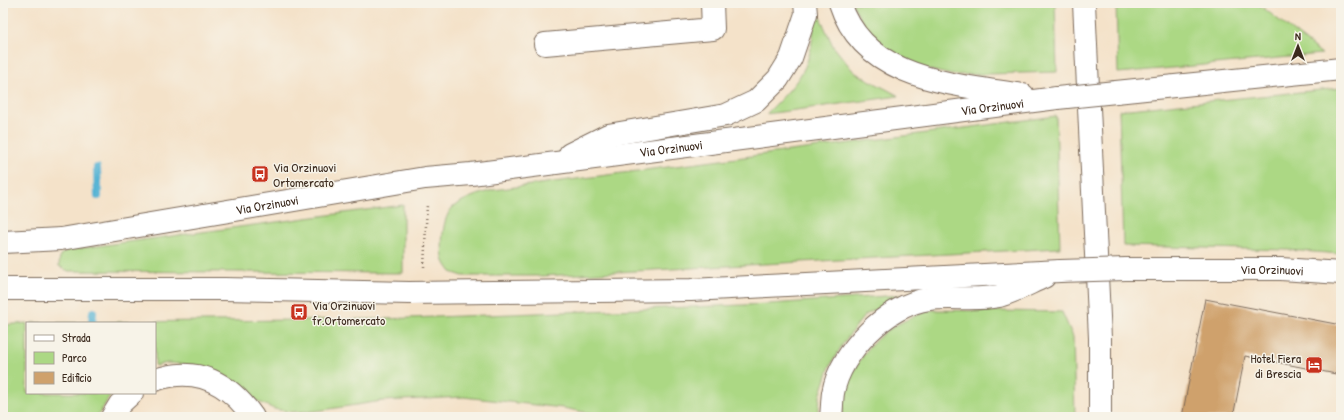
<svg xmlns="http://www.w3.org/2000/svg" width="1344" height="420" font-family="'Patrick Hand',sans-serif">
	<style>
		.green { fill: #acd884; stroke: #748151 }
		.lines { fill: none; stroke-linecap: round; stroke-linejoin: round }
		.stream { stroke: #56b4d4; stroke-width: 8 }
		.building { fill: #cfa16c }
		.minor-casing { stroke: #7c6a5a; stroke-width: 24 }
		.major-casing { stroke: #7c6a5a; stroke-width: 24 }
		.path { stroke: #7c6a5a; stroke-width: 2.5; stroke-dasharray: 1 3; stroke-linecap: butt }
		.minor { stroke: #fff; stroke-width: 22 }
		.major { stroke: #fff; stroke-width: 22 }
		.major-bridge-casing { stroke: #7c6a5a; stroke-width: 24; stroke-linecap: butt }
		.major-bridge { stroke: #fff; stroke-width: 22 }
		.labels { text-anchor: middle; stroke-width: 3; stroke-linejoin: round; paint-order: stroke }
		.street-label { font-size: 13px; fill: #3b2a1e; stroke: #f7f3e8 }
		.poi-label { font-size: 13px; fill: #3b2a1e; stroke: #f7f3e8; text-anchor: start }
	</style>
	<rect width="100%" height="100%" fill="#f7f3e8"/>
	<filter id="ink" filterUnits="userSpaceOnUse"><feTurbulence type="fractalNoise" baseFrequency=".025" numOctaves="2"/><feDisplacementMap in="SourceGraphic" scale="8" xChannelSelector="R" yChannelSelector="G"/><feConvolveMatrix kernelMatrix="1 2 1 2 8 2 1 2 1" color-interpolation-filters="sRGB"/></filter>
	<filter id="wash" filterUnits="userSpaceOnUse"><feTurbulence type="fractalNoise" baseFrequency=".012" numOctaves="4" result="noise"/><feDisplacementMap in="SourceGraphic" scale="16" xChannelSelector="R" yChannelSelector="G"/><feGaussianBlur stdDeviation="0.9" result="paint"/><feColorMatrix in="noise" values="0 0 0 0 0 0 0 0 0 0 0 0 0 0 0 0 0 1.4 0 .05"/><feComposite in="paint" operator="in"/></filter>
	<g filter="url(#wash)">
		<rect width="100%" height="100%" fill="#f4e2c9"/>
		<!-- green -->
		<path class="green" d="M852,3H1055L1057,72L952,75L912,66L876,42L864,26Z
			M1116,3H1257L1322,54L1118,73Z
			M815,6L833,46L854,72L899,96L766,114C808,73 812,64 815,6Z
			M1341,88V254L1288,250L1123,246L1119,110Z
			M1056,116L1060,248L542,276H463L451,272C448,268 444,263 443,258C441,245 442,217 453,207C465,198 479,194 493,190Z
			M403,205V273L68,271L59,266L60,255L68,250Z
			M900,295L864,316L844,342L830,366L820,396L818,417H609L563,408L464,397L382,401L316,411L292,412L274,409L257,401L237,387L194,365L167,363L155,366V323H31L384,319L769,304Z
			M929,310L1062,312L1073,337L1075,417H843C841,387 862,348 887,331C900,322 915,316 929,310Z
			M27,323V393H112L97,417H3V325Z"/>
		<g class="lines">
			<!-- stream -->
			<path class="stream" d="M97,168L98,196
				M92,323L93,312"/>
		</g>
		<g id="blocks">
			<!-- building -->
			<path class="building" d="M1205,299L1341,325V375L1245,356L1233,417H1182Z"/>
		</g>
	</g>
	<g filter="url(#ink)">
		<use href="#blocks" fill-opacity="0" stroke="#7c6a5a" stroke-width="1"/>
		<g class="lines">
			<defs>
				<path id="minor" d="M545,44L713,29L712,3"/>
				<g id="major">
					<path d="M840,3C865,81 955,84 1023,95"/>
					<path d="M1084,3L1100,338V417"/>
					<path d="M1116,92L1341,69"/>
					<path d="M570,154L608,135L726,115L756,101L778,79L791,58L806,14L805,3"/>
					<path id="s1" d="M3,242L61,239L425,178L471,174L1057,98"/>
					<path id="s2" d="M1126,269H1281L1341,273"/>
					<path d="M3,289H224L409,293L691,290L1060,271"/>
					<path d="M155,380C197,365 229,383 253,417"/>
					<path d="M112,417L120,404L132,393"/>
					<path d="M831,417C832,409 832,400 833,393C840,352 888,304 929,299C951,296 976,301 999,296C1014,292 1030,283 1044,277"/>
				</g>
			</defs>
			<!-- minor casing -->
			<use href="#minor" class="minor-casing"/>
			<!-- major casing -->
			<use href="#major" class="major-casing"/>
			<!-- path -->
			<path class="path" d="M424,267L427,204"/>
			<!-- minor -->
			<use href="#minor" class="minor"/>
			<!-- major -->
			<use href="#major" class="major"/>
			<defs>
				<path id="major-bridge" d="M1057,98L1116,92
					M1060,271L1126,269"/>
			</defs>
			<!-- major-bridge casing -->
			<use href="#major-bridge" class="major-bridge-casing"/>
			<!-- major-bridge -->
			<use href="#major-bridge" class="major-bridge"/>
		</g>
	</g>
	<!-- icons -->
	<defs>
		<symbol id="bus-square" viewBox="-11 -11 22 22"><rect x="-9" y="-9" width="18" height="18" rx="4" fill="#c8321e" stroke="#f7f3e8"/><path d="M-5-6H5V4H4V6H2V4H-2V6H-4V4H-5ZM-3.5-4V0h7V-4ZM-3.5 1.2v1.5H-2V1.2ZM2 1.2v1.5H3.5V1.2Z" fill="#fff"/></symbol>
		<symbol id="hotel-square" viewBox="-11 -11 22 22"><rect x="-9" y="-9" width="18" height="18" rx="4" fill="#c8321e" stroke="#f7f3e8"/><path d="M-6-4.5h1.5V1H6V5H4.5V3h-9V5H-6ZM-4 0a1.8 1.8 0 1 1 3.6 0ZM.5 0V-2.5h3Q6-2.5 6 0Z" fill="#fff"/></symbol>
	</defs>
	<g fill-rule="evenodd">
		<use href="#bus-square" x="250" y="164" width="20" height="20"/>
		<use href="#bus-square" x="289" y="302" width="20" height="20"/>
		<use href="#hotel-square" x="1304" y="355" width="20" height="20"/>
	</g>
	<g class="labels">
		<!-- street labels -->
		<g class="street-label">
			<text dy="5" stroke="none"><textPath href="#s1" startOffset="999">Via Orzinuovi</textPath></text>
			<text dy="5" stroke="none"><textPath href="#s1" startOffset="675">Via Orzinuovi</textPath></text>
			<text dy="5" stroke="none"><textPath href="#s1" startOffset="267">Via Orzinuovi</textPath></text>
			<text dy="5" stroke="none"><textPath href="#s2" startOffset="146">Via Orzinuovi</textPath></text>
		</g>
		<!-- poi labels -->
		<g class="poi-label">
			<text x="273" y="172">Via Orzinuovi<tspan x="273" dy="15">Ortomercato</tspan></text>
			<text x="312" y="310">Via Orzinuovi<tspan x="312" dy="15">fr.Ortomercato</tspan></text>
			<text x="1301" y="363" text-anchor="end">Hotel Fiera<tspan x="1301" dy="15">di Brescia</tspan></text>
		</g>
	</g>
	<!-- margin -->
	<rect width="1344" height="420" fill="none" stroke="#f7f3e8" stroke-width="16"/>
	<!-- legend -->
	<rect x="26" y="322" width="130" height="72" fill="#f7f3e8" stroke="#aca397"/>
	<rect x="34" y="335" width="20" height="6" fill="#ffffff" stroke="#aca397"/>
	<text x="62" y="342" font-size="12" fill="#3b2a1e">Strada</text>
	<rect x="34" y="352" width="20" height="12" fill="#acd884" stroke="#aca397"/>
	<text x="62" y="362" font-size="12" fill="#3b2a1e">Parco</text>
	<rect x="34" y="372" width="20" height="12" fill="#cfa16c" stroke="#aca397"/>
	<text x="62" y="382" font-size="12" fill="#3b2a1e">Edificio</text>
	<!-- north arrow -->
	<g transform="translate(1298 46)" stroke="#f7f3e8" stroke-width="3" paint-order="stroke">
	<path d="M0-3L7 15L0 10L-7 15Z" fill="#3b2a1e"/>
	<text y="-6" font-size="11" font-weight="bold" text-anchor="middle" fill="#3b2a1e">N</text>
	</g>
</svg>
